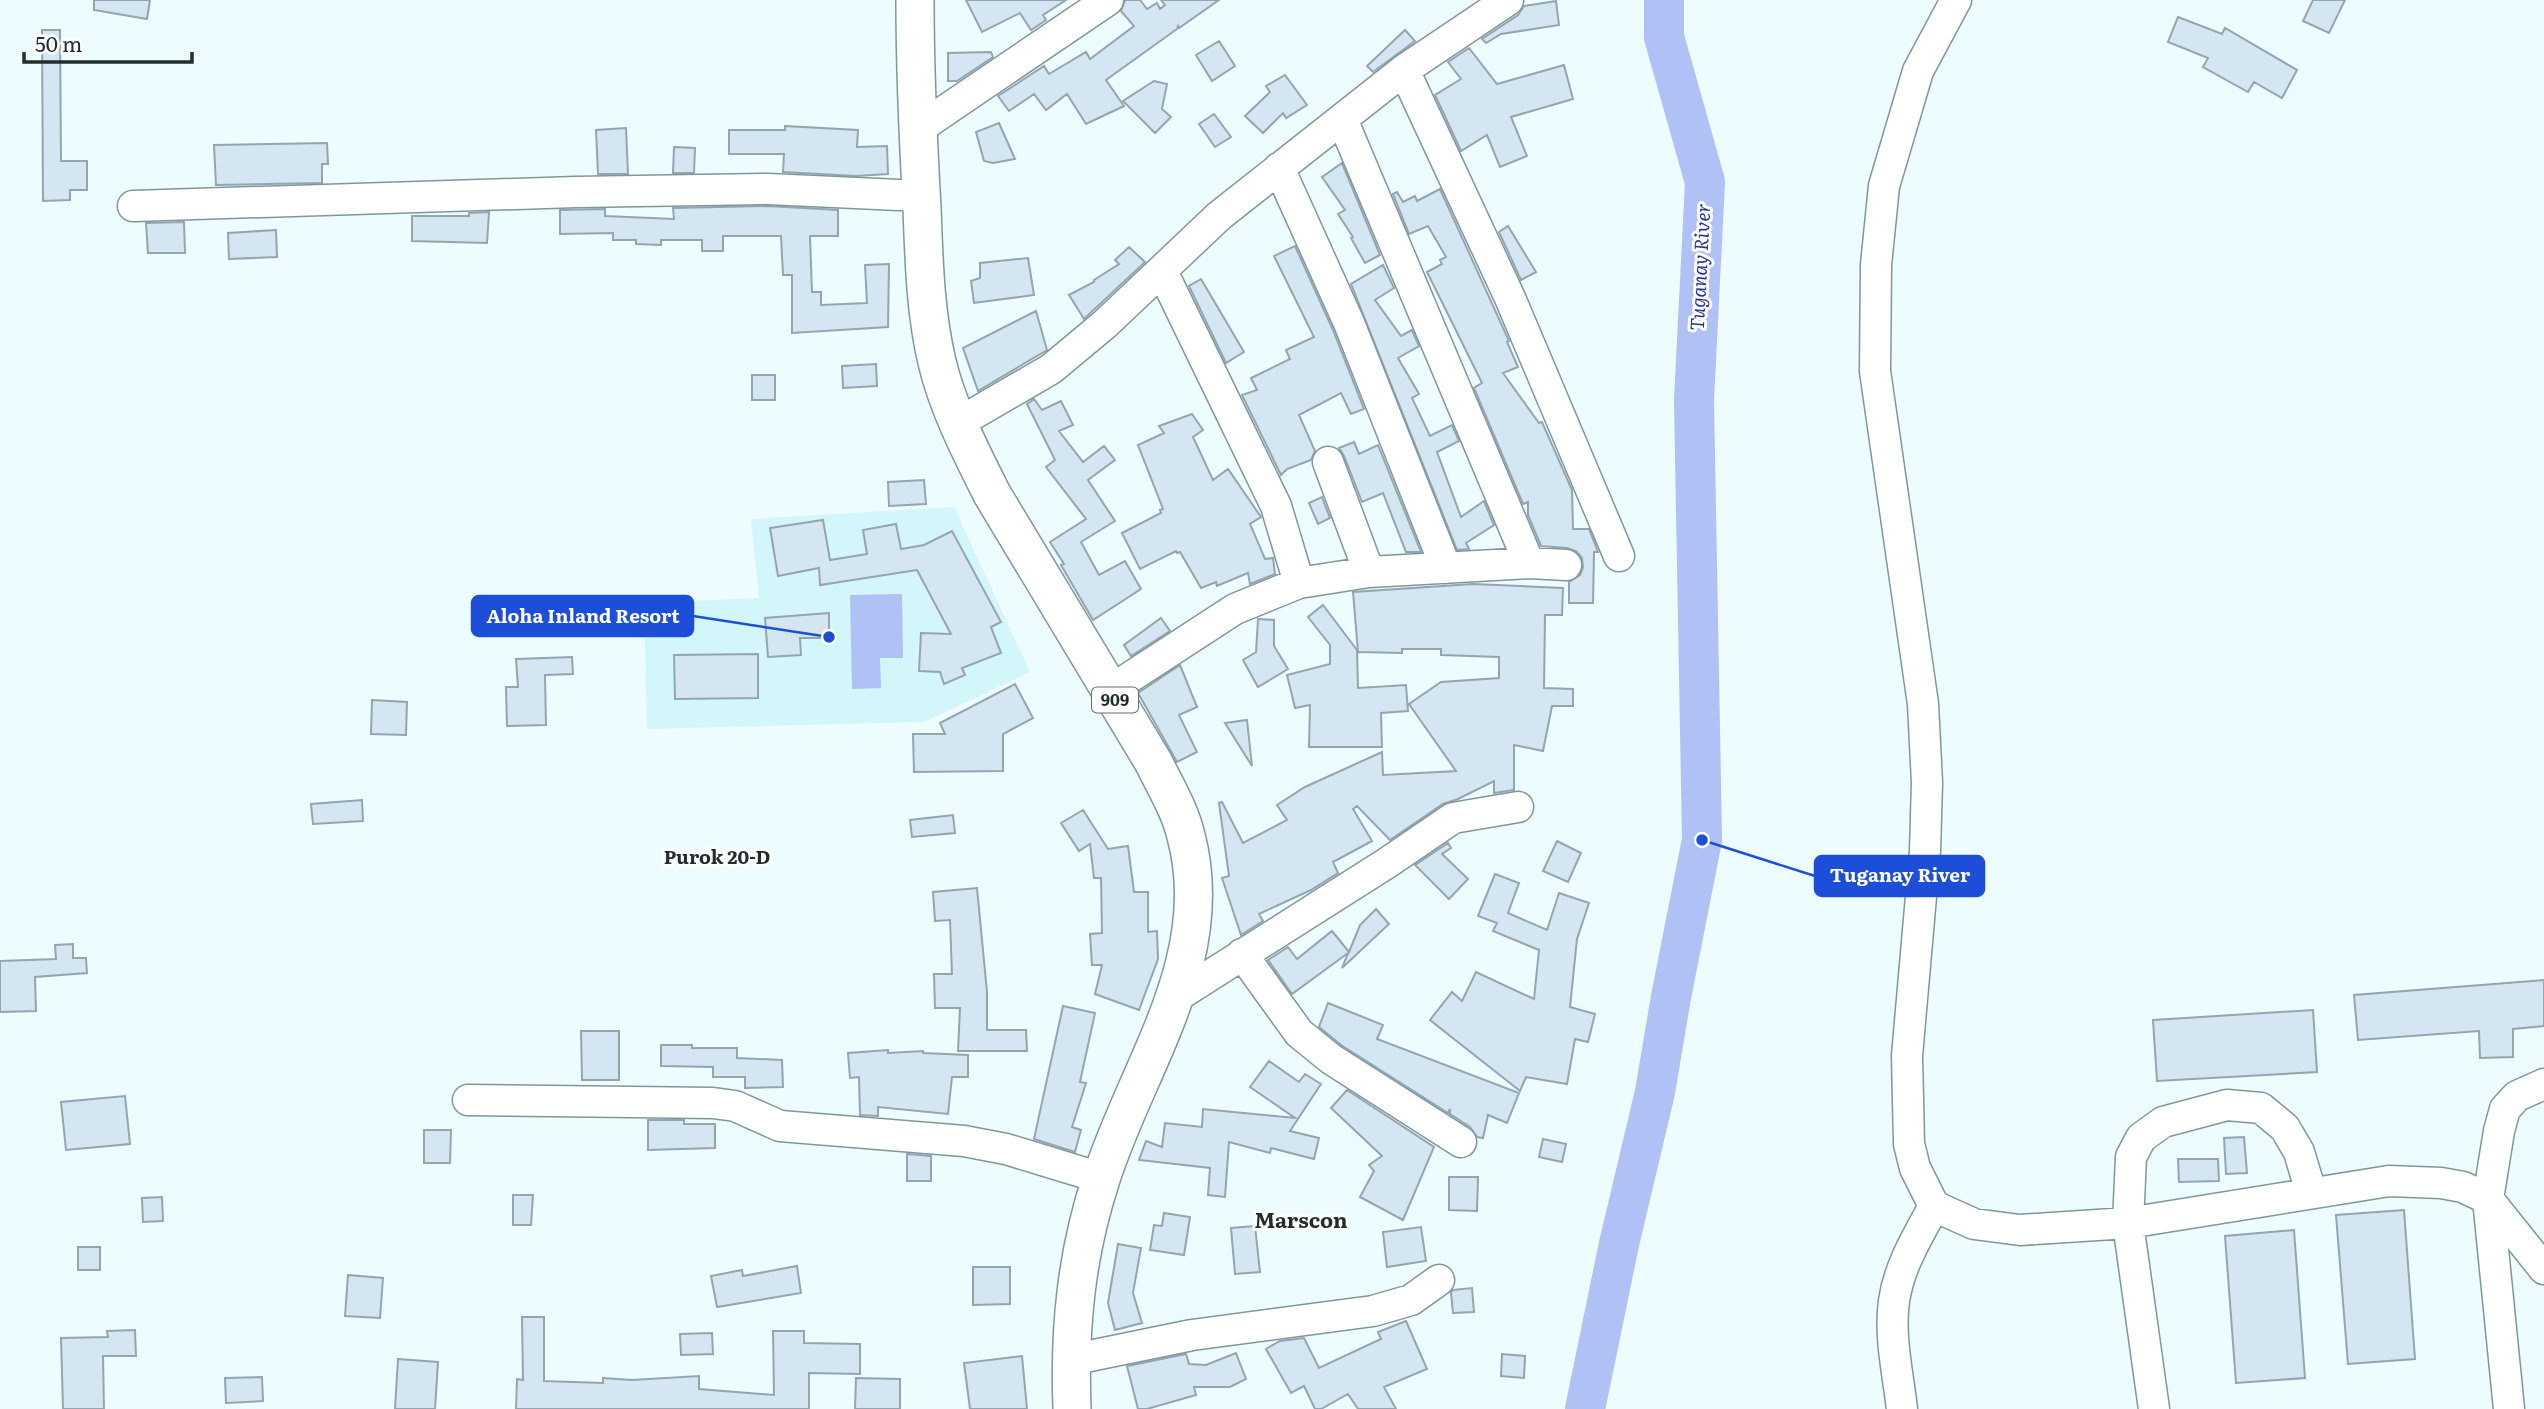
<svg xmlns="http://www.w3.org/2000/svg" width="2544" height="1409" font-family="Literata,serif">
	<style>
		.built { fill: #d3f6fa }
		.water { fill: #afc1f5 }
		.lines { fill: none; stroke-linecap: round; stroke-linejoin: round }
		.river { stroke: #afc1f5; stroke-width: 40 }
		.building { fill: #d4e6f2; stroke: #94a5b1; stroke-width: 2 }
		.minor-casing { stroke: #809799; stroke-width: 33 }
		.major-casing { stroke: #809799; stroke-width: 40 }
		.minor { stroke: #fff; stroke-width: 30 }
		.major { stroke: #fff; stroke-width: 37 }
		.labels { text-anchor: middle; stroke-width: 6; stroke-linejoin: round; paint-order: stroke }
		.shield { fill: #fff; stroke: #666c6d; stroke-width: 2 }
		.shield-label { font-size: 16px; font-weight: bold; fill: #242d2e }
		.water-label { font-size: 19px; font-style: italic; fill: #213291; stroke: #fff }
		.neighbourhood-label { font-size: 19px; font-weight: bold; fill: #242d2e; stroke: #fff }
		.quarter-label { font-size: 21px; font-weight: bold; fill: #242d2e; stroke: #fff }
		.leader { fill: none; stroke: #1d4ed8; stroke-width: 2.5 }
		.callout-dot { fill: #1d4ed8; stroke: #fff; stroke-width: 2.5 }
		.callout { fill: #1d4ed8; stroke: #1d4ed8; stroke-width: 2.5 }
		.callout-label { font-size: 19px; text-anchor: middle; font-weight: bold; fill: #fff }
	</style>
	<rect width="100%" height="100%" fill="#edfcfe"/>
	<!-- built -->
	<path class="built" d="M954,507L1030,672L924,722L647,729L644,603L759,598L751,519Z"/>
	<!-- water -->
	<path class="water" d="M902,594L903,658H880L881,688L852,689L850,595Z"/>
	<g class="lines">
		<!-- river -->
		<path class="river" d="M1585,1409L1619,1244L1655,1092L1671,997L1702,840L1694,400L1705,182L1664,37V0"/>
	</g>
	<!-- building -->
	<path class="building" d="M94,0H150L147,19L94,10Z
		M966,0H1066L1043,15L1046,20L1031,30L1020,13L982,32Z
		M1125,0H1140L1147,9L1157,3L1160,9L1165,5L1161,0H1219L1179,28L1178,26L1177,29L1106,80L1124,106L1086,124L1067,94L1046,110L1034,94L1009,111L998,96L1018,83L1044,66L1049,74L1086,52L1090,59L1134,26L1121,11Z
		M2313,0H2345L2329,33L2303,21Z
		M1556,1L1559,25L1501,34L1486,43L1482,39L1518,15L1524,6Z
		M2178,17L2222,34L2225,28L2297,70L2282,98L2254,82L2248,92L2203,67L2208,58L2168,42Z
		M42,30H60L61,161H87V190H70V200L43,201Z
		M1405,30L1415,41L1373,72L1367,66Z
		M1219,41L1235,66L1212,81L1196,55Z
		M1469,48L1497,84L1564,65L1573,99L1511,117L1527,156L1500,167L1487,135L1461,151L1435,95L1461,79L1448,62Z
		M991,52L993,57L957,81H948V53Z
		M1285,75L1307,105L1286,118L1283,113L1263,133L1245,116L1270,92L1266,86Z
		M1154,81L1167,84L1162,109L1171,117L1155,133L1123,101Z
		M1214,114L1231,137L1215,147L1199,124Z
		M999,123L1015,159L993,163L984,161L976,132Z
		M785,126L858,130L857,147L887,146L888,174L856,176L783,172L784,154H729V130H785Z
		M626,128L628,174H598L596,130Z
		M327,143L328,164H322V183L216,185L214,145Z
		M674,147L695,148L694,173H673Z
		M1342,163L1380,255L1365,263L1351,238L1353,237L1338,214L1345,210L1322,177Z
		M1440,189L1509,341L1507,342L1518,367L1503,373L1539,423L1542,422L1572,490L1573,529H1589L1598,552H1594L1593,603H1569V582L1580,575L1583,567L1582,558L1576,551L1567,548L1541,546L1528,515V502L1523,504L1474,388L1482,383L1427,272L1442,264L1440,260L1446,257L1428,226L1409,234L1393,194L1397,192L1403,202L1415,196L1417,201Z
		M768,206L838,210V236H810L812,292H821V305L867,303L865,265L889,264L888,327L792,333V275H783L781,236H723V251H702V240H661V245L636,244V240H613V233L560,234V210L605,209V216L674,219L673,208Z
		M489,212L487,243L412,241V216H469V213Z
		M184,222L185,253H148L146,223Z
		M1508,226L1536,272L1521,280L1499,232Z
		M276,230L277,257L229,259L228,233Z
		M1295,246L1333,330L1364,409L1351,414L1341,393L1299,415L1315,451L1311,460L1287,469L1281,475L1242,395L1257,390L1251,378L1290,359L1286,350L1314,337L1274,256Z
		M1129,247L1145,262L1084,319L1069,295L1094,282V280L1119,264L1115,260Z
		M1028,258L1034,295L974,303L971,281L980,278V263Z
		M1383,265L1394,288L1375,300L1401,336L1412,330L1419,346L1398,358L1419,394L1412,398L1430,436L1452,425L1459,441L1437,452L1461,517L1484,501L1494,525L1466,543L1469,549L1457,550L1351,284Z
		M1201,279L1244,352L1226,363L1189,286Z
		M1036,311L1047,350L978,391L963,348Z
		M876,364L877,386L843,388L842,366Z
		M752,375H775V400H752Z
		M1034,399L1042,410L1061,401L1073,425L1059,431L1083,462L1104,446L1115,460L1088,480L1115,521L1081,542L1099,575L1125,561L1141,589L1093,620L1061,565L1064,564L1050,542L1086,519L1046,467L1055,460L1027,404Z
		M1192,414L1203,430L1193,437L1213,480L1228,469L1261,517L1250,524L1265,559L1273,558L1275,574L1250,584L1248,573L1217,586L1216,582L1201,588L1180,552L1177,553L1176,551L1140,569L1122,533L1161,513L1160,510L1163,509L1138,445L1164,433L1159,426Z
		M1354,442L1359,454L1378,445L1421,552H1406L1383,493L1362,502L1344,456L1339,448Z
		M924,480L926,504L889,506L888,482Z
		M1322,497L1330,518L1318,524L1309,503Z
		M823,520L830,560L867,554L863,530L896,524L901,549L924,545L952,531L1001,622L991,627L1001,653L962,668L965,675L944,684L940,672L919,671L921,633L951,634L917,570L820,585L819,568L778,576L770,528Z
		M1473,584L1563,588L1562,615H1545L1544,688L1573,689V706H1552L1543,751L1514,745V790L1494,793V781L1458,799L1443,804L1390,840L1357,806L1353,809L1372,841L1333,862L1338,873L1311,890L1259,914L1263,921L1241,935L1222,878L1229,876L1219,803L1222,802L1243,843L1287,820L1277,805L1305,787L1382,752L1383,775L1456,771L1409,704L1441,682L1499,678V657L1441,655V649H1402V653L1358,652L1353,592Z
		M1323,605L1357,650L1358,688L1406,685L1408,711L1381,713L1382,747H1309L1310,705L1295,708L1287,675L1330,664V645L1308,617Z
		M829,613V638H800L801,655L768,657L765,618Z
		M1161,618L1170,631L1131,656L1124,645Z
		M1258,619L1274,620V646L1288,669L1258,687L1243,660L1256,652Z
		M758,654V698L675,699L674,655Z
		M572,657L573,674L545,675L546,725L507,726L506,687H518L516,659Z
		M1180,665L1197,707L1179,715L1197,752L1177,762L1138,693Z
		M1015,684L1033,718L1003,734V771L914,772L913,734H945L940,723Z
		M372,700L407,702L406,735L371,734Z
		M1247,720L1252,766L1225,723Z
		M362,800L363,821L313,824L311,804Z
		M1083,810L1108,849L1128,846L1134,892H1148V932L1157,931L1158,959L1139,1010L1095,994L1102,965H1092L1090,934L1102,933L1101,878H1094L1090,844L1079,851L1061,823Z
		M953,815L955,833L912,837L910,820Z
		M1557,841L1581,853L1568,882L1543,871Z
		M1448,843L1451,848L1442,854L1468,879L1449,899L1415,865Z
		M1495,874L1519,883L1508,913L1547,930L1559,893L1589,903L1577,939L1570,1007L1595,1014L1588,1042L1575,1039L1567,1084L1526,1077L1520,1091L1430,1020L1452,992L1462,1001L1476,972L1534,999L1539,950L1493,931L1497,923L1478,916Z
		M977,888L987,992V1030H1026L1027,1051H958L960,1008H935L934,974H952L950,920L935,921L933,892Z
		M1376,909L1389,924L1342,968L1348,953L1292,994L1268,960L1288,947L1297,959L1332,931L1349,952L1360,925Z
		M73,944V958H86L87,973L35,977L36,1011L0,1012V961L56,959L55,945Z
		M2544,980V1026L2513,1029V1057L2480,1058L2479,1031L2358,1040L2354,995Z
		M1328,1003L1383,1025L1377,1039L1519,1093L1507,1123L1488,1115L1483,1138L1477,1137L1470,1127L1450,1114V1109L1448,1113L1341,1045L1319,1027Z
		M1063,1006L1095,1013L1080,1082L1086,1083L1072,1127L1081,1130L1075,1152L1034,1139Z
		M2313,1010L2317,1072L2157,1081L2153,1020Z
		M581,1031H619V1080H582Z
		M661,1045H692V1048H737V1058L782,1060L783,1087L745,1088V1077H713V1067L661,1066Z
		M888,1050V1053L923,1051V1053L968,1055V1077H952L948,1114L878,1107V1116L860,1115L859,1077L850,1078L848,1053Z
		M1269,1061L1299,1082L1305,1074L1321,1084L1290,1131L1319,1138L1314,1159L1271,1148L1270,1153L1229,1142L1225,1197L1208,1195L1210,1168L1139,1160L1146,1141L1162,1147L1165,1123L1202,1127L1203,1109L1295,1118L1250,1087Z
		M1347,1090L1434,1147L1403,1220L1360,1197L1374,1171L1369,1165L1382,1156L1331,1108Z
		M125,1096L130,1144L66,1150L61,1102Z
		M648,1120H684V1124H715V1148L648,1150Z
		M424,1130H451L450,1163H424Z
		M2244,1137L2247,1173L2226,1174L2224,1138Z
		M1543,1139L1566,1144L1562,1162L1539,1157Z
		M907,1154L931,1156V1181H907Z
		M2178,1159H2218L2219,1181L2179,1182Z
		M1449,1177H1478L1477,1211L1449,1210Z
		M513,1195H533L531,1225H513Z
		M162,1197L163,1221L143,1222L142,1198Z
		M2404,1210L2415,1359L2348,1364L2336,1215Z
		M1164,1213L1190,1217L1184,1255L1150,1250L1154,1225L1162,1226Z
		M1255,1226L1260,1272L1235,1274L1231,1228Z
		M1421,1227L1426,1261L1387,1267L1383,1232Z
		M2294,1230L2305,1378L2236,1383L2225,1236Z
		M1118,1244L1141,1248L1133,1293L1142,1323L1115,1330L1108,1303Z
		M78,1247H100V1270H78Z
		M797,1266L801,1293L717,1307L711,1276L742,1270L743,1276Z
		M973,1267H1010V1304L973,1305Z
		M348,1275L383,1278L380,1318L345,1316Z
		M1472,1288L1474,1312L1453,1313L1451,1292L1453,1290Z
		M522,1317H544V1381L603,1383V1378L632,1380L699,1376V1389L774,1395L773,1331H804V1343L860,1344V1374L809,1373V1409H516L517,1379L523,1380Z
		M1406,1321L1427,1369L1384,1387L1396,1409H1358L1348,1394L1321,1409H1315L1304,1386L1291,1393L1266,1349L1280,1341L1304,1338L1319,1368L1381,1339L1378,1332Z
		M135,1330L136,1356H103L104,1409H63L61,1338L108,1337L107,1331Z
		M712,1333L713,1354L681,1355L680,1334Z
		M1236,1353L1246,1379L1230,1387H1194L1196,1395L1147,1409H1138L1127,1366L1186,1354L1189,1364L1206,1365Z
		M1502,1354L1525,1356L1524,1378L1501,1376Z
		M1022,1356L1027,1409H970L964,1363Z
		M398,1359L438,1362L435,1409H395Z
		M262,1377L263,1401L226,1403L225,1378Z
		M856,1378L900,1379V1409H855Z"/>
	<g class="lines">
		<defs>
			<path id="minor" d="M1956,0L1918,71L1884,186L1876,265L1875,371L1923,704L1927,783L1925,851L1907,1056L1909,1144L1915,1168L1934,1206L1974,1224L2020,1230L2128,1223L2389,1181L2441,1183L2463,1187L2488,1199L2544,1269
				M1404,70L1510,298L1619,556
				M1342,119L1529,563
				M918,129L1108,0
				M1279,168L1349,323L1446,568
				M133,206L576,192L768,189L921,196
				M1162,271L1276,506L1299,583
				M958,423L1051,369L1105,324L1219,216L1404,70L1508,0
				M1328,462L1369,572
				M1109,691L1235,609L1299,583L1369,572L1529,563L1566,565
				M1242,954L1299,1033L1331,1059L1461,1142
				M1176,997L1387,863L1453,818L1518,807
				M468,1100L713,1103L735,1106L780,1126L964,1141L1006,1149L1101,1178
				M1070,1360L1192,1335L1373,1311L1411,1300L1439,1280
				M1902,1409C1898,1374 1889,1336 1894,1301C1899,1266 1918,1236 1934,1206
				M2154,1409L2128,1223L2131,1157L2141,1138L2163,1122L2227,1105L2261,1108L2285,1128L2299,1152L2311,1192
				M2509,1409L2488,1199L2499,1131L2505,1109L2517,1096L2544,1084"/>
			<path id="major" d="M915,0C915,70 918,138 922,208C924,260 925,311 937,362C948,408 971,452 992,494L1154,763C1165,786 1180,810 1186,836C1219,960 1136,1068 1101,1179C1076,1255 1069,1329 1072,1409"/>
		</defs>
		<!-- minor casing -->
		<use href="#minor" class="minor-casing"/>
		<!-- major casing -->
		<use href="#major" class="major-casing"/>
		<!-- minor -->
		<use href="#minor" class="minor"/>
		<!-- major -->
		<use href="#major" class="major"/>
	</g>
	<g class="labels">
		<!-- shield labels -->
		<rect class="shield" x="1092" y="687.5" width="46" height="25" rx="5"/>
		<g class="shield-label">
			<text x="1115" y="706">909</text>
		</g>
		<!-- water labels -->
		<g class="water-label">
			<text transform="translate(1700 267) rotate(-87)" y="7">Tuganay River</text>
		</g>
		<!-- neighbourhood labels -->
		<g class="neighbourhood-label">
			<text x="717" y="864">Purok 20-D</text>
		</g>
		<!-- quarter labels -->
		<g class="quarter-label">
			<text x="1301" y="1228">Marscon</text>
		</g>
	</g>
	<!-- callouts -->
	<path class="leader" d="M829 637L693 616M1702 840L1815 876"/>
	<g class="callout-dot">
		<circle cx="829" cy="637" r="7"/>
		<circle cx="1702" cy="840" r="7"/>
	</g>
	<g class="callout">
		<rect x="472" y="596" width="221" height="40" rx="7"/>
		<rect x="1815" y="856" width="169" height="40" rx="7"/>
	</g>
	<g class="callout-label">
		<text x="583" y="623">Aloha Inland Resort</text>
		<text x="1900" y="882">Tuganay River</text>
	</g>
	<!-- scale -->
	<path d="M24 52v10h168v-10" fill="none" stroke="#242d2e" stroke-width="3.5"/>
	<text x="35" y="52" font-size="21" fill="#242d2e" stroke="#ffffff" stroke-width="5" paint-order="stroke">50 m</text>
</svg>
